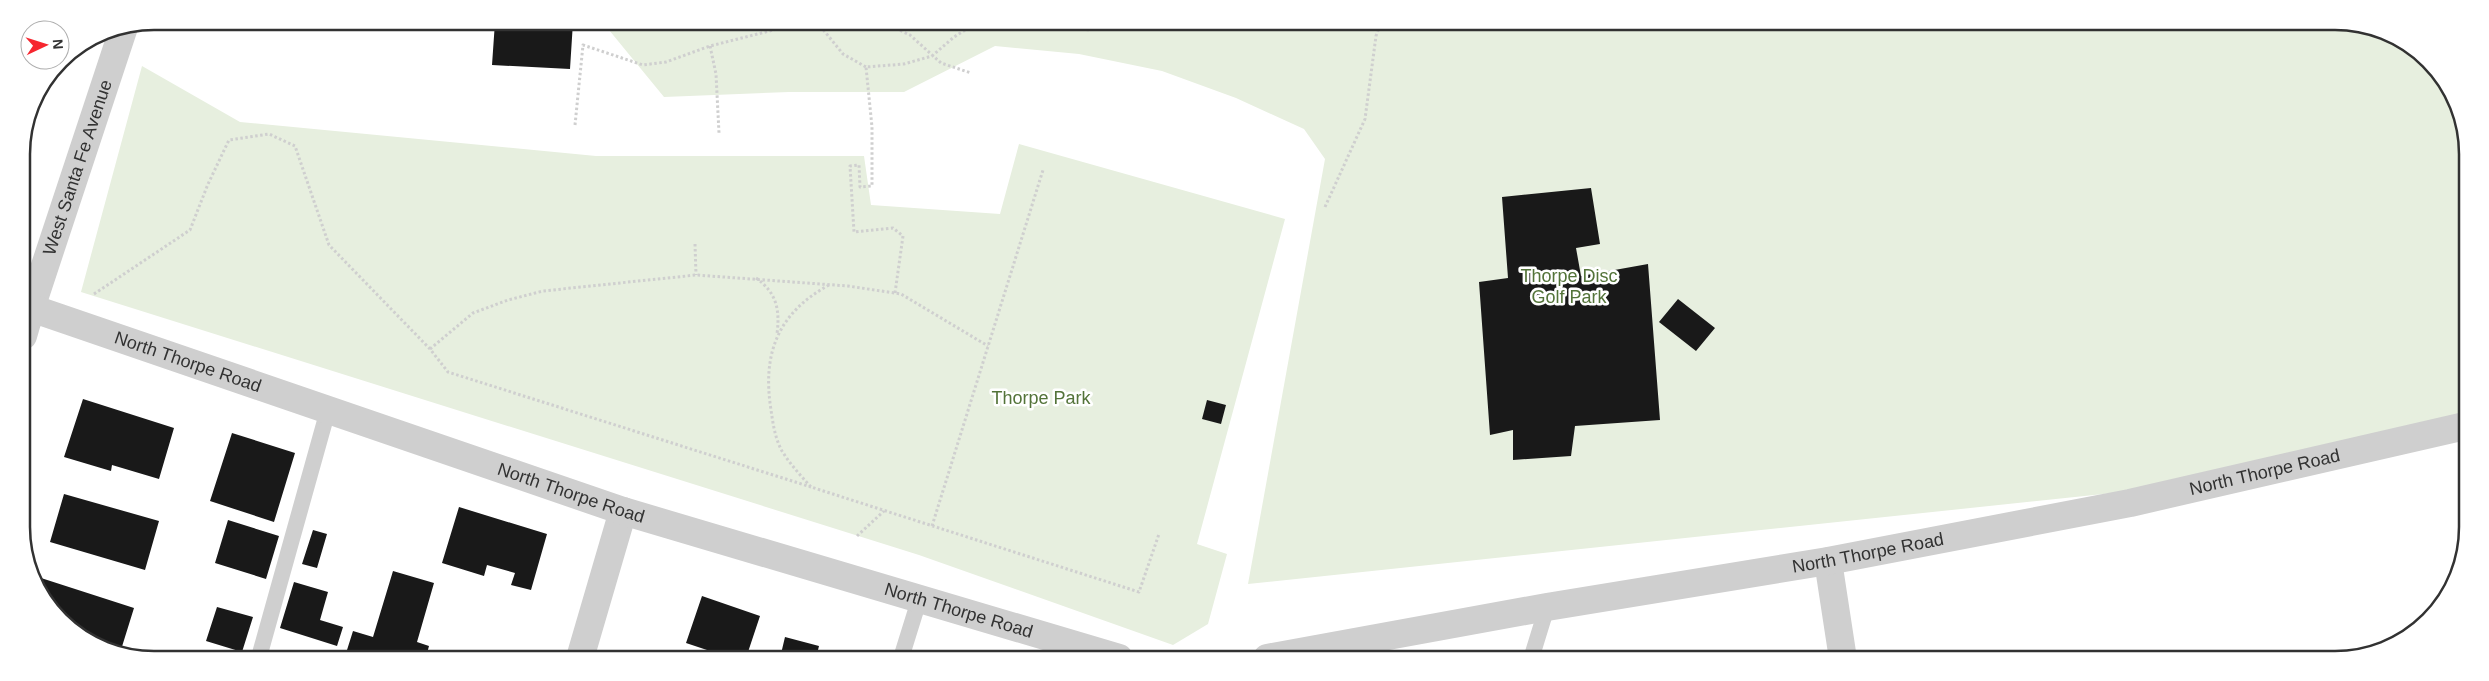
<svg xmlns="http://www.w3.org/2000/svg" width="2489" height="681" font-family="Helvetica,sans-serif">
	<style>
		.green { fill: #e7efdf }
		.building { fill: #191919 }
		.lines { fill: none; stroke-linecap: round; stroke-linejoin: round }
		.path { stroke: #cfcfcf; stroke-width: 3; stroke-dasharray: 2.5 2.5; stroke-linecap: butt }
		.service { stroke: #cfcfcf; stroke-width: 16 }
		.minor { stroke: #cfcfcf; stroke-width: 28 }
		.tertiary { stroke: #cfcfcf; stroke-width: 28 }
		.labels { text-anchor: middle; stroke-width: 5; stroke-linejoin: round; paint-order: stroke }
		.street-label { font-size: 18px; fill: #323232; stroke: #fff }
		.park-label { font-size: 18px; fill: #537339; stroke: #fff }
		.rim { fill: none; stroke: #323232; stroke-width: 2.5 }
	</style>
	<rect width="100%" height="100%" fill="#fff"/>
	<!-- green -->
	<path class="green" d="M609,22L2361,24L2429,60L2465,129V420L2227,481L1248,584L1325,159L1304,129L1236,98L1162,71L1079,54L995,46L904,92H789L664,97L609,30Z
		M142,66L240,122L596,156H864L871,205L1000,214L1019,144L1285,219L1197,544L1227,554L1208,624L1173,645L919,555L81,292Z"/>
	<!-- building -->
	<path class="building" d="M495,22H573L570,69L492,65Z
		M1591,188L1600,244L1576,248L1581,276L1648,264L1660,420L1575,426L1571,456L1513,460V430L1490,435L1479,282L1508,278L1502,197Z
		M1678,299L1715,328L1696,351L1659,322Z
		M83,399L174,428L159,479L112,465L111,471L64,457Z
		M1207,400L1226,405L1221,424L1202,419Z
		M232,433L295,453L274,522L210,501Z
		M64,494L159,521L145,570L50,542Z
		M459,507L547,534L531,590L511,585L515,573L487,565L484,576L442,563Z
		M228,520L279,536L266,579L215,563Z
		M313,530L327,534L317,568L302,564Z
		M393,571L434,583L417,642L429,646L426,657H369L347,650L353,631L373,637Z
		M41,578L134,608L120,653L60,621L40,583Z
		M294,582L328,592L320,620L343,627L337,646L280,628Z
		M702,596L760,616L746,658H731L686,643Z
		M217,607L253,617L242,652L206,641Z
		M785,637L819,646L816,658H780Z"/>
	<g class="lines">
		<!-- path -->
		<path class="path" d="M817,22L843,54L866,67
			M882,22L910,35L941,63L971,73
			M1047,22L1089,30L1110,22
			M710,46L716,74L719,133
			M575,125L583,45L643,65L666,62L710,46L805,22
			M1325,207L1365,119L1376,36L1381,23
			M695,244L696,275
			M756,278C777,293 780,310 777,334
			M829,285C778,313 762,353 771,410C773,424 775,438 782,451C790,464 801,476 811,487L1139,592L1159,534
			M895,293L903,236L893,228L854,232L850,166L859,165L860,187L872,186V127L866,67L904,64L932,56L954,37L978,22
			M94,294L190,230L208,184L229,140L269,134L295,146L329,245L430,349L448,372L811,487
			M430,349L473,313L508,300L543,291L696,275L848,286L901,294L988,346
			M932,526L1043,170
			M857,536L884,511"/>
		<!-- service -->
		<path class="service" d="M259,657L328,410
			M901,658L920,597
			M1531,659L1547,607"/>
		<!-- minor -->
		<g class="minor">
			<path id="s1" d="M31,308L124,27"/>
			<path d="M1828,561L1843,659"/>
			<path d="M580,658L623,511"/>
		</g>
		<!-- tertiary -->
		<g class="tertiary">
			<path id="s2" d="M23,336L31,308L623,511L1119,658"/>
			<path id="s3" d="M1267,658L1547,607L1828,561L2130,503L2465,426"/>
		</g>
	</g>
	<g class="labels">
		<!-- street labels -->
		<g class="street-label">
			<text dy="6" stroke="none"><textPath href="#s1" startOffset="148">West Santa Fe Avenue</textPath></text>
			<text dy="6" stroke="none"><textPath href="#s2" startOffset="195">North Thorpe Road</textPath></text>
			<text dy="6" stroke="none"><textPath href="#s3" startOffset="1015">North Thorpe Road</textPath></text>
			<text dy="6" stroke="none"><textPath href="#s2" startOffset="600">North Thorpe Road</textPath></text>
			<text dy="6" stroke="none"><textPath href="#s3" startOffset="610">North Thorpe Road</textPath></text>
			<text dy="6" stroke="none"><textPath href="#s2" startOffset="1005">North Thorpe Road</textPath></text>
		</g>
		<!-- park labels -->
		<g class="park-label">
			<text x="1569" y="282">Thorpe Disc<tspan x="1569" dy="21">Golf Park</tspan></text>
			<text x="1041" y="404">Thorpe Park</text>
		</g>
	</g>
	<!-- crop -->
	<path d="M0 0H2489V681H0ZM154 30H2335A124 124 0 0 1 2459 154V527A124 124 0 0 1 2335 651H154A124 124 0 0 1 30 527V154A124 124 0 0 1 154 30Z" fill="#fff" fill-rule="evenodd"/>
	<path class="rim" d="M154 30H2335A124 124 0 0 1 2459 154V527A124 124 0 0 1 2335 651H154A124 124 0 0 1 30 527V154A124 124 0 0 1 154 30Z"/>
	<!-- north arrow -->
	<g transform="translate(45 45) rotate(86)"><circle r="24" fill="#ffffff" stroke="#adadad"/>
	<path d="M0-4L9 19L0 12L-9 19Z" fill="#f6262f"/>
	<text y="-8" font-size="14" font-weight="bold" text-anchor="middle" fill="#323232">N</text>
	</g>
</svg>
